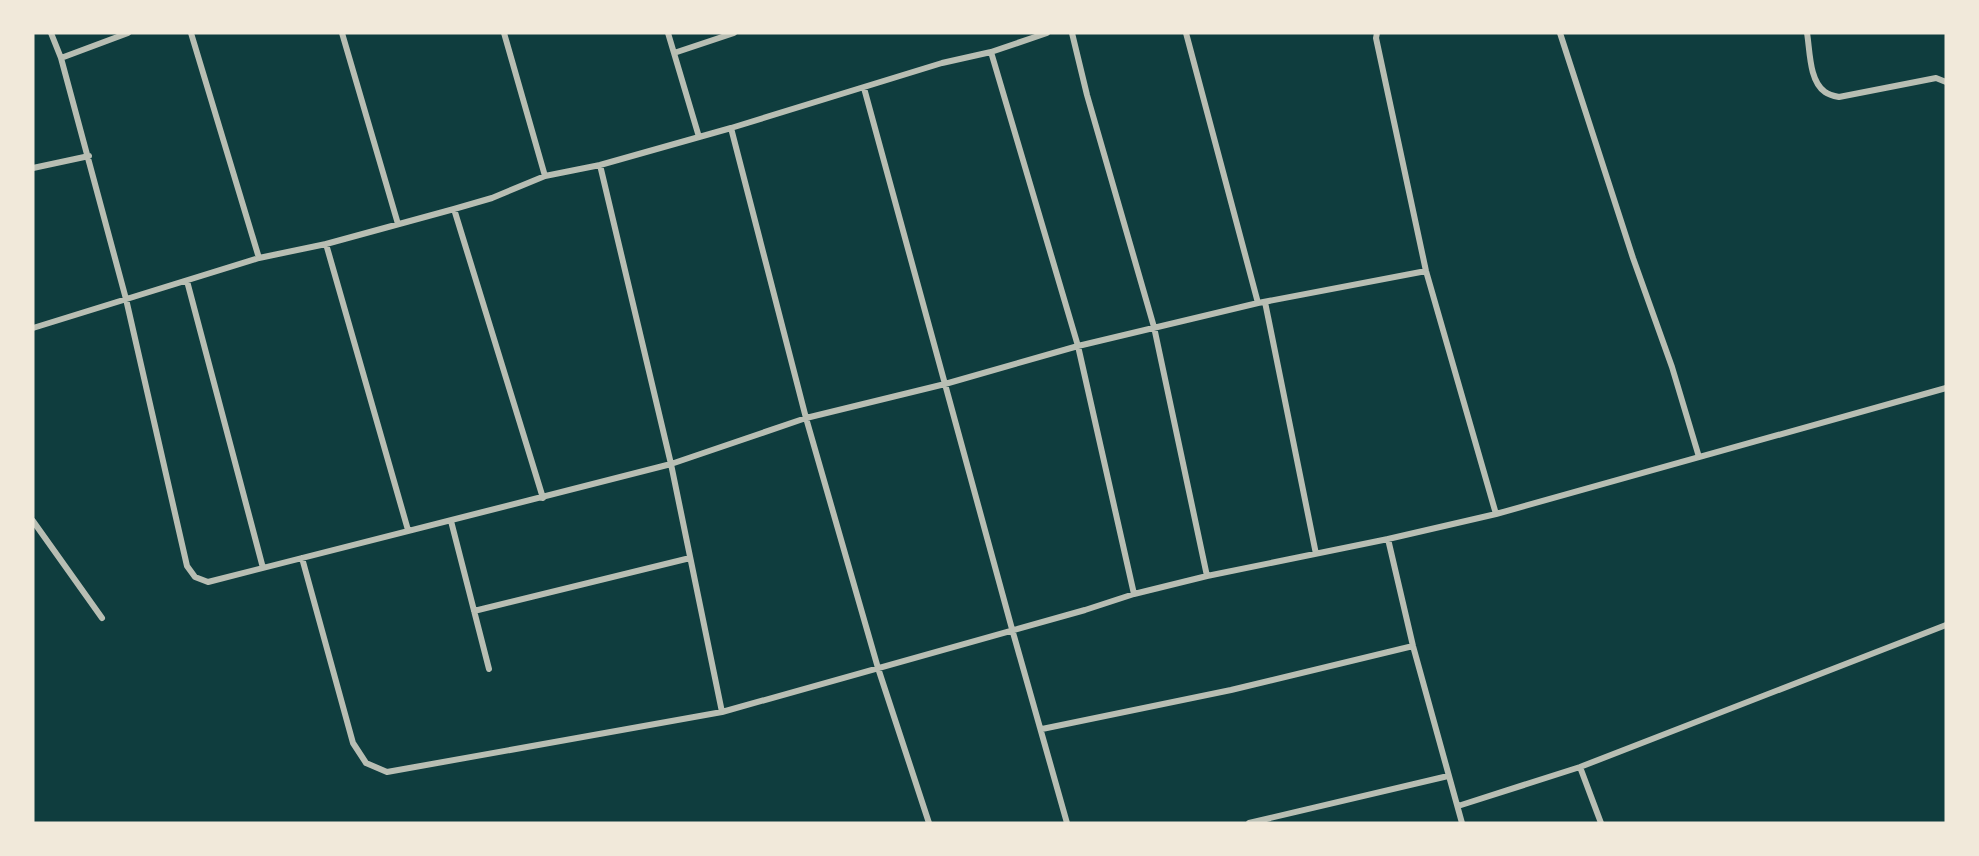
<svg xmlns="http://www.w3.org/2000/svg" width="1979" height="856" font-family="Manrope,sans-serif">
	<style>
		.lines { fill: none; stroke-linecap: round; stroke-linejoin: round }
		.minor { stroke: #b8beb3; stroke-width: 6 }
	</style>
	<rect width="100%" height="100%" fill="#0f3d3e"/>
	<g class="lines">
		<!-- minor -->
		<path class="minor" d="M51,33L61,58L126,299L187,566L195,577L208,582L671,464L806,418L945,384L1078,346L1258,303L1426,271
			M191,33L259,258
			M342,33L398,224
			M504,33L545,176
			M668,33L699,137
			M1072,33L1087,95L1154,327L1207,576
			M1186,33L1258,303
			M1377,33L1376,38L1426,271L1496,514
			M1560,33L1633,258L1672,367L1699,457
			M1807,33C1810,50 1809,81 1825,92C1829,95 1834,96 1839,97L1936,78L1946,82
			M991,52L1078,346L1134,594
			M674,53L734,33
			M61,58L128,33
			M864,88L1012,629L1067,823
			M731,128L806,418L878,668L929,823
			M600,165L671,464L722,712
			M33,168L89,156
			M454,209L543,498
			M326,244L408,530
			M187,281L263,568
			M1265,302L1316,554
			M33,328L259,258L326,244L454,209L492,198L545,176L600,165L731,128L942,63L991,52L1047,33
			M33,521L102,618
			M451,521L489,669
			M1388,539L1413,646L1462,823
			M302,558L353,743L366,763L387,772L722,712L1085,610L1134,594L1207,576L1388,539L1496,514L1946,388
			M474,611L690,558
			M1042,729L1231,690L1413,646
			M1580,767L1601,823
			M1458,806L1580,767L1946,625
			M1249,823L1448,776"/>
	</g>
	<!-- border -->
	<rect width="1979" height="856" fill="none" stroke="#f1e9da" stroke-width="69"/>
</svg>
